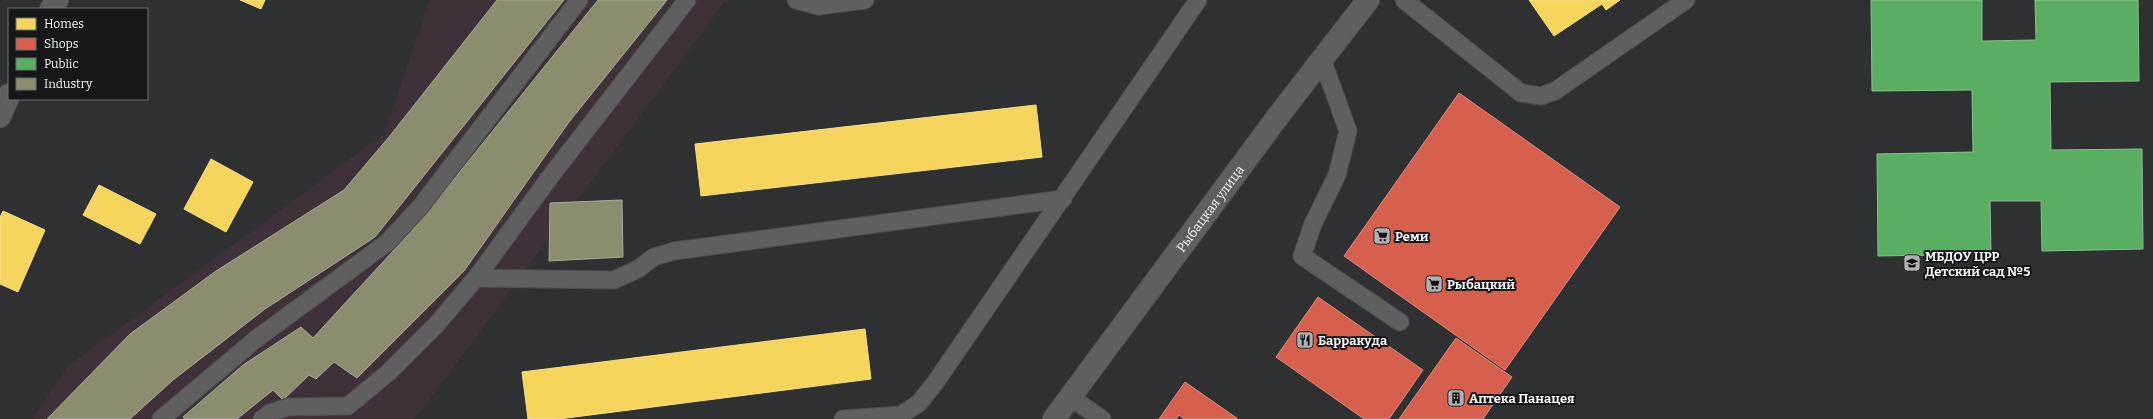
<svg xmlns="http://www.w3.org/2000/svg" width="2153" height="419" font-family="Bitter,serif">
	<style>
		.industrial { fill: #3f313a }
		.homes { fill: #f6d55c; stroke: #f5df8a }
		.shops { fill: #d6604d; stroke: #df8d80 }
		.public { fill: #5aae61; stroke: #88c38e }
		.industry { fill: #8c8c6e; stroke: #abac97 }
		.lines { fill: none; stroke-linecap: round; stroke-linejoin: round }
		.service-casing { stroke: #4c4d4e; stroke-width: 19 }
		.minor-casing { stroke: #4c4d4e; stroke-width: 24 }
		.secondary-casing { stroke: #4c4d4e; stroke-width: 24 }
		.service { stroke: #5f5f60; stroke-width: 17 }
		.minor { stroke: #5f5f60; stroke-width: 22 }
		.secondary { stroke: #5f5f60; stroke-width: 22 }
		.labels { text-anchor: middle; stroke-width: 4; stroke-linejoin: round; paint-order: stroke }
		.street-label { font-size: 13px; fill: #f4f5f7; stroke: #161718 }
		.poi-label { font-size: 13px; font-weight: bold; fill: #f4f5f7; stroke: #161718; text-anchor: start }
	</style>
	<rect width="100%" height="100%" fill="#2f3031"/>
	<!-- industrial -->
	<path class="industrial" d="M430,0H726L415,419H32L68,366L384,134Z"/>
	<!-- homes -->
	<path class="homes" d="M240,0H265L261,9Z
		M1529,0H1620L1606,10L1602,4L1554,36Z
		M1036,105L1042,157L701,196L695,144Z
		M211,159L253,182L226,232L184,209Z
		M99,185L156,214L140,244L83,215Z
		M3,211L45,230L18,292L0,284V217Z
		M865,329L871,379L559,419H528L522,372Z"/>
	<!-- shops -->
	<path class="shops" d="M1459,93L1620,207L1505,370L1344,256Z
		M1318,297L1423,370L1389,419H1364L1276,357Z
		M1456,338L1512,377L1483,419H1399Z
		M1185,382L1238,419H1184L1179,415L1176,419H1159Z"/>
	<!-- public -->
	<path class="public" d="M1871,0H1982V41L2036,40L2035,0H2138L2139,81L2050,82L2051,150L2142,149L2143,249L2042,251L2041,201H1990L1991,254L1878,256L1877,154L1973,152L1972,90L1872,91Z"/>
	<!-- industry -->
	<path class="industry" d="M497,0H564L375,237L265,309L173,380L130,419H47L130,334L216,271L344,190L389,137Z
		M598,0H667L569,122L464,271L357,378L334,362L316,379L309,375L283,400L273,390L237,419H185L183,417L243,365L301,327L313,338L417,225Z
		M622,200L623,257L549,261L550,203Z"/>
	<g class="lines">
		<defs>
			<path id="service" d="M796,0L819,6L865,0
				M1404,0L1521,93L1541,96L1555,91L1686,0
				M1322,59L1348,131L1337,175L1313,224L1302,256L1400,322
				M476,278L614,280L638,269L654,257L674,251L1063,199
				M1070,397L1102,419
				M161,419L256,339L388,242L421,206L579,0
				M262,419L270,413L288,407L348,406L389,372L436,325L476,278L553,173L687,0
				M843,419L901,415L919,403L935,383L1198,0"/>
			<path id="minor" d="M51,9L57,0
				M0,116L9,95"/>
			<g id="secondary">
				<path id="s1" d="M1054,419L1279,115L1368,0"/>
			</g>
		</defs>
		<!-- service casing -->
		<use href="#service" class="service-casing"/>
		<!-- minor casing -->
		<use href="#minor" class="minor-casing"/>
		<!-- secondary casing -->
		<use href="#secondary" class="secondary-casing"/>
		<!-- service -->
		<use href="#service" class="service"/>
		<!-- minor -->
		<use href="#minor" class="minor"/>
		<!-- secondary -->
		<use href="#secondary" class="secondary"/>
	</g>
	<!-- icons -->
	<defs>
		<symbol id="supermarket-square" viewBox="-11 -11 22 22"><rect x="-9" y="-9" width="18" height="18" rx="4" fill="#afb0b2" stroke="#161718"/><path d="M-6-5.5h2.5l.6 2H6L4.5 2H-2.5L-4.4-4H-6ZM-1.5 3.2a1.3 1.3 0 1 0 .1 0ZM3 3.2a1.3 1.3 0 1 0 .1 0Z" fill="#111"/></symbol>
		<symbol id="school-square" viewBox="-11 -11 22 22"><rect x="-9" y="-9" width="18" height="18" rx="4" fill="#afb0b2" stroke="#161718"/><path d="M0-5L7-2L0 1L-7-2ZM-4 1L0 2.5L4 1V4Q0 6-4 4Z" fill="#111"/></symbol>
		<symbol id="restaurant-square" viewBox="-11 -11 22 22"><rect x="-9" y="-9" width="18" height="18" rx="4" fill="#afb0b2" stroke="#161718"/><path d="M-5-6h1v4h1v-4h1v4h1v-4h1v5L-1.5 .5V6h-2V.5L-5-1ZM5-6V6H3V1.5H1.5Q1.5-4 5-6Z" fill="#111"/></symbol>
		<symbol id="building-square" viewBox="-11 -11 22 22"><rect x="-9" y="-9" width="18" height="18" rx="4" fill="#afb0b2" stroke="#161718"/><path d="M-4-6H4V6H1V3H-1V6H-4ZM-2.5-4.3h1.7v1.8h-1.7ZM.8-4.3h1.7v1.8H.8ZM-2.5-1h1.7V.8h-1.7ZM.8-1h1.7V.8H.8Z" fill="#111"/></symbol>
	</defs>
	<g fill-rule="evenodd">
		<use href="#supermarket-square" x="1372" y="226" width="20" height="20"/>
		<use href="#school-square" x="1902" y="253" width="20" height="20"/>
		<use href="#supermarket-square" x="1424" y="274" width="20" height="20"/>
		<use href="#restaurant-square" x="1295" y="330" width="20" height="20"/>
		<use href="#building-square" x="1446" y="388" width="20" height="20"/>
	</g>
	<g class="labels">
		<!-- street labels -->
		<g class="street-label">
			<text dy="5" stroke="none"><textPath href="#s1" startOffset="262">Рыбацкая улица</textPath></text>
		</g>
		<!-- poi labels -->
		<g class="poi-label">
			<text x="1395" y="241">Реми</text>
			<text x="1925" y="261">МБДОУ ЦРР<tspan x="1925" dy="15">Детский сад №5</tspan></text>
			<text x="1447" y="289">Рыбацкий</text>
			<text x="1318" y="345">Барракуда</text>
			<text x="1469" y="403">Аптека Панацея</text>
		</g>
	</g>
	<!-- legend -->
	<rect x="8" y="8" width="140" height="92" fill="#161718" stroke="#6f7071"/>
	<rect x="16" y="18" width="20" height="12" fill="#f6d55c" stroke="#6f7071"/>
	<text x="44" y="28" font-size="12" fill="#f4f5f7">Homes</text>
	<rect x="16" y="38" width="20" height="12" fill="#d6604d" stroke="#6f7071"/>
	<text x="44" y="48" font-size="12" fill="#f4f5f7">Shops</text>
	<rect x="16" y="58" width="20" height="12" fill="#5aae61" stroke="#6f7071"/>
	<text x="44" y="68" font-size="12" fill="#f4f5f7">Public</text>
	<rect x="16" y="78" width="20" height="12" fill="#8c8c6e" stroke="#6f7071"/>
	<text x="44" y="88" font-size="12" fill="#f4f5f7">Industry</text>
</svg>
